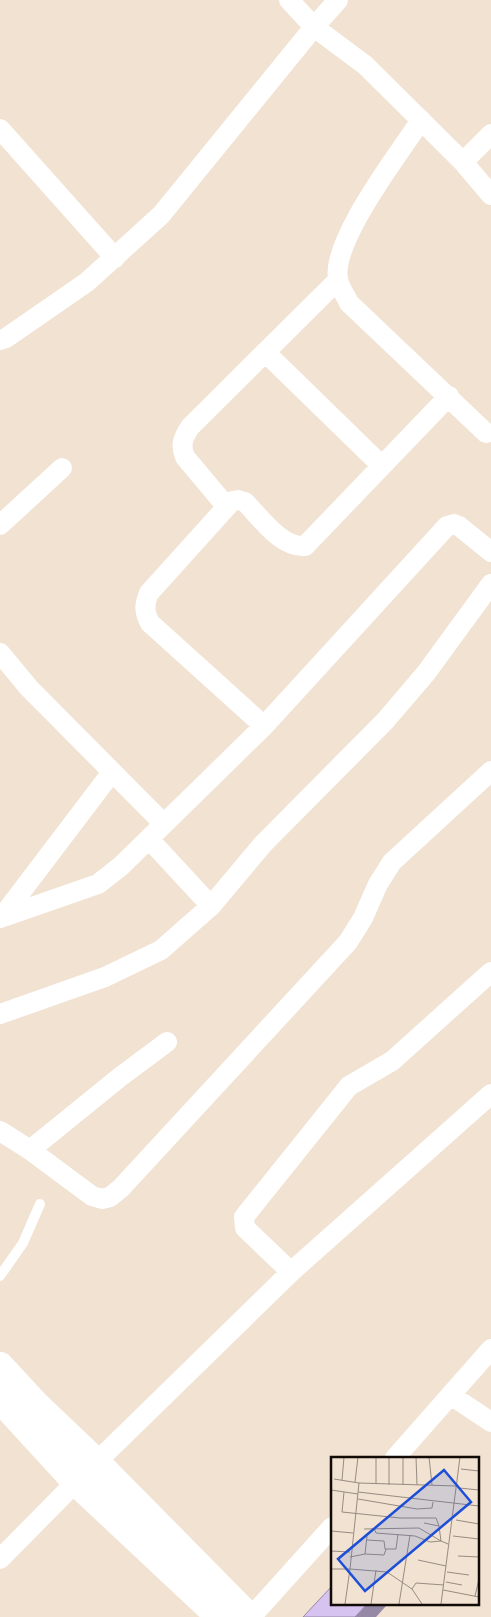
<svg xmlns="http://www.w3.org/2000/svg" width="491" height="1617" font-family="'Noto Serif',serif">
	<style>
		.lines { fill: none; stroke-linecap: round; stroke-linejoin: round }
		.service { stroke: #fff; stroke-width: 10 }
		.minor { stroke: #fff; stroke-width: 20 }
		.secondary { stroke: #fff; stroke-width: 28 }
		.shaded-wall { fill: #9688a7 }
		.building { fill: #d7c3ef; stroke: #9688a7 }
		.inset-road { fill: none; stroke: #978c81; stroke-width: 1 }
		.view { fill: #1d4ed8; fill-opacity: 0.15; stroke: #1d4ed8; stroke-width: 2.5 }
		.inset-edge { fill: none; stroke: #100b07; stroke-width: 2.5 }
	</style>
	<rect width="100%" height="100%" fill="#f1e2d2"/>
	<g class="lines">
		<!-- service -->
		<path class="service" d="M0,1276L23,1243L40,1204"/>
		<!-- minor -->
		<path class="minor" d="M289,0L314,27L338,0
			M421,120C399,154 331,241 338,279C339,287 346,296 349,303L486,433
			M0,129L115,258
			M463,162L491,134
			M0,340L6,338L87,282L161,215L314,27L365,65L463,162L491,195
			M265,352L382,466
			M226,506L185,457C180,445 183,438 190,427L338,280
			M0,525L62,468
			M0,653L29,688L164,824
			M264,726L150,623C144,612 144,605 149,593L232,501L238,500L245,502C261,518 281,548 305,546L449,396
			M149,839L211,906
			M2,917L112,772
			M0,918L98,884L121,866L264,726L447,526L454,524L459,526L491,552
			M0,1014L105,977L161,950L211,906L263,844L385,721L426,673L491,584
			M0,1131L30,1150L120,1077L167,1042
			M30,1150L92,1196L102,1199L110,1197L121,1188L348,942L363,918L378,884L392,862L491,771
			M291,1272L245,1228L244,1217L349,1086L392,1061L491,972
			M452,1396L491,1422
			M395,1458L491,1349
			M0,1559L76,1482L291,1272L491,1094
			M251,1617L332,1527"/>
		<!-- secondary -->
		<path class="secondary" d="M0,1366L36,1405L97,1463L249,1617
			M0,1399L76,1482L220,1617"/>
	</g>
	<!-- shaded-wall -->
	<path class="shaded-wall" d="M368,1603H384L386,1606L376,1617H355Z"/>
	<!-- building -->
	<path class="building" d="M332,1586V1603H368L355,1617H303Z"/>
	<!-- overview -->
	<g transform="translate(331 1457)">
		<rect width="148" height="148" fill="#f1e2d2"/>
		<path class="inset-road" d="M58,0V28M85,0L86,28M98,0L101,28M130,12L148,14M3,22L28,26L125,29M11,23L13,0M24,25L27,0M28,26L19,112L56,115L81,132L91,147M45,27V0M72,28V0M128,31L148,33M0,33L27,37M13,35L11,55L69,61H105L108,69M27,35L148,49M27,42L86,52L101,51L102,45M125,63L148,67M93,66L108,69L110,84L117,87M43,71L45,76L84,79L99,85L110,84M33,72L88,71L110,84M0,74L22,76M122,79L148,82M36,83L53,84L54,92H65L67,77M0,94L19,95M34,97L53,98L55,92M127,99L148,100M19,100L34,97L36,79M87,103L115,109M0,112H19L14,147M116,115L138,118M115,125L131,128M81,132L85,126L113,128M112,133L148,140M144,139L148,122M40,147L45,113M68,147L79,78M110,147L129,0"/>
		<path class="view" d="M113,13L140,45L34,134L7,102Z"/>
		<rect width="148" height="148" class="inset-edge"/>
	</g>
</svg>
